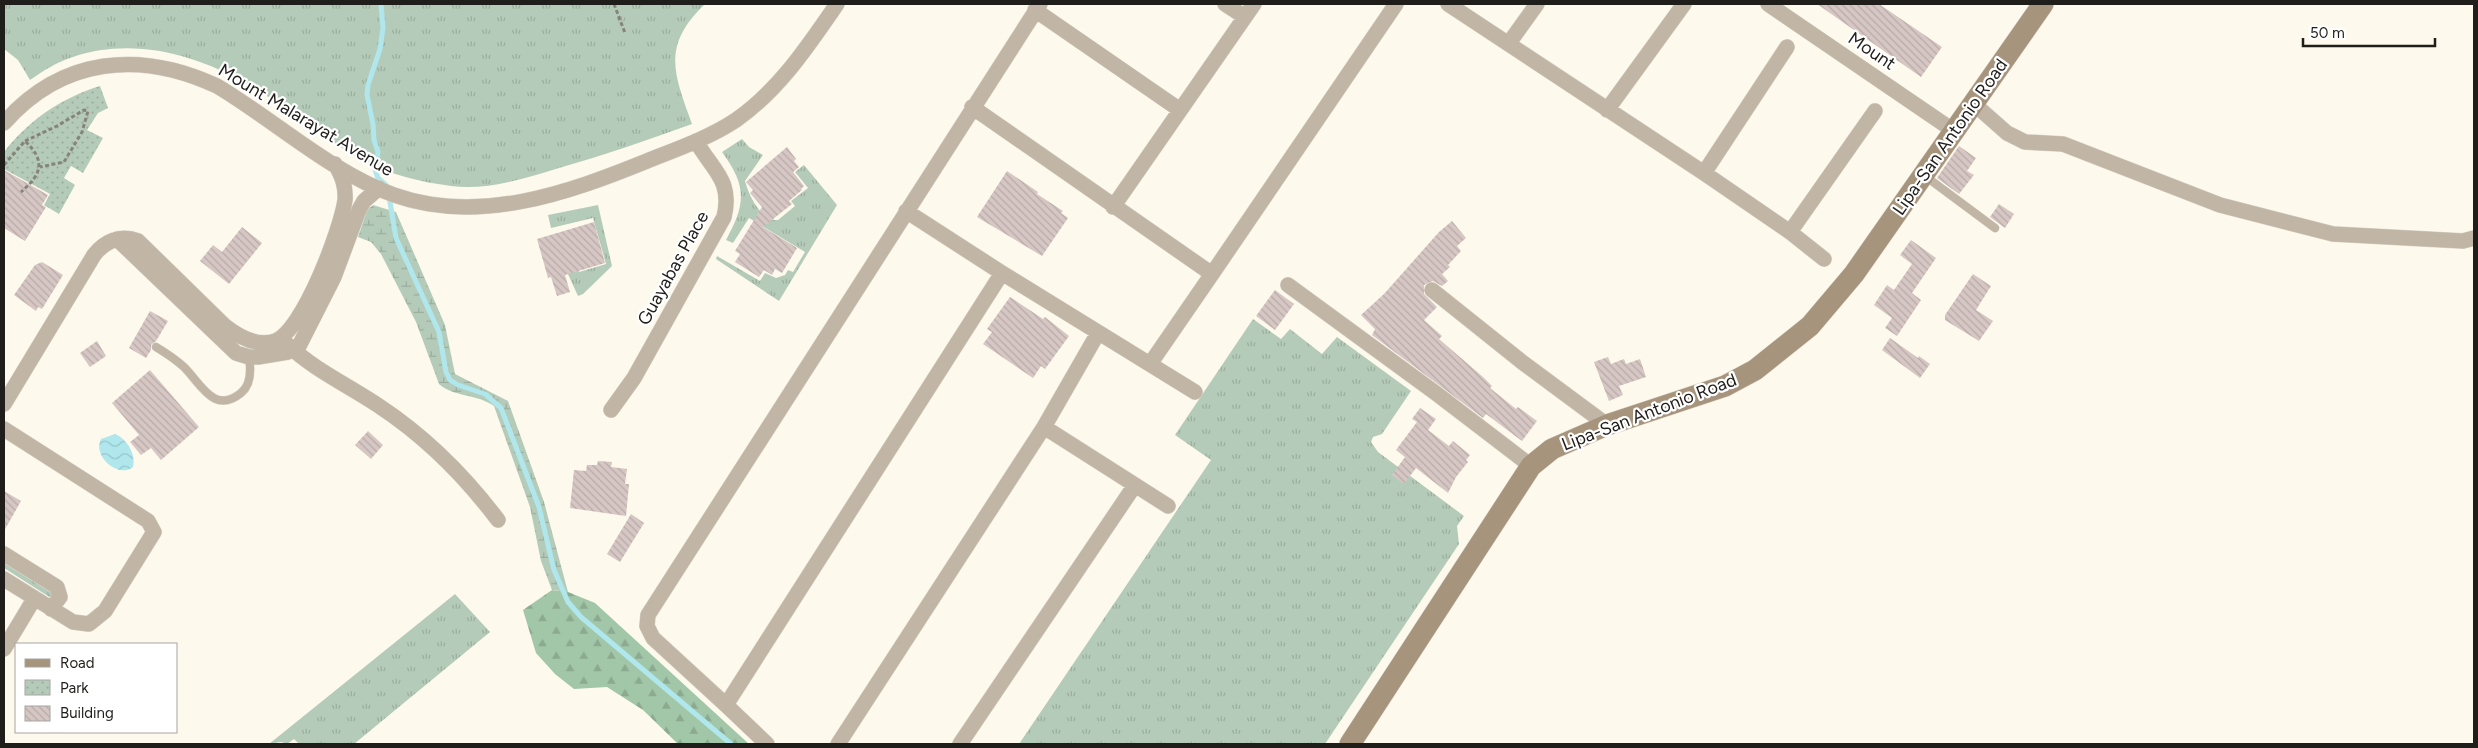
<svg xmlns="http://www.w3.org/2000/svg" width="2478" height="748" font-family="Figtree,sans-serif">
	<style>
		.grass { fill: url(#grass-tufts) }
		.forest { fill: url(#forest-firs) }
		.wetland { fill: url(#wetland-marsh) }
		.park { fill: url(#park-dots) }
		.water { fill: url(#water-waves) }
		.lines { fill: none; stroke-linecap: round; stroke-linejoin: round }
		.stream { stroke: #afe7ed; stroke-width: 5 }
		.building { fill: url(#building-back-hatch) }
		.lane-casing { stroke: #dad6ca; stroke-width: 9 }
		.street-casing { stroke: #dad6ca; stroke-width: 16 }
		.secondary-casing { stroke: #dad6ca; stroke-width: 22 }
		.path { stroke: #86837b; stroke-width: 3; stroke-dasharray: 4 2.5; stroke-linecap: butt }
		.lane { stroke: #c1b5a5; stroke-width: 8 }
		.street { stroke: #c1b5a5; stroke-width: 15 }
		.secondary { stroke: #a6947d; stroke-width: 21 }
		.labels { text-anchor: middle; stroke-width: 4.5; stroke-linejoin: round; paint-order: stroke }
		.street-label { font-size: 18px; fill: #201e1a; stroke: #fff }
	</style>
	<defs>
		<pattern id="grass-tufts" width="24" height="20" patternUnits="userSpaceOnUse" patternTransform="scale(1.25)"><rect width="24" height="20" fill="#b5cbb9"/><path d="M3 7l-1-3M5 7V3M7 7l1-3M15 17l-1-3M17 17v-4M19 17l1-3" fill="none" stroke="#9bae9e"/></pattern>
		<pattern id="forest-firs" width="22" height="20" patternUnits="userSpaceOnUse" patternTransform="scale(1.25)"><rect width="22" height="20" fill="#a2c6a8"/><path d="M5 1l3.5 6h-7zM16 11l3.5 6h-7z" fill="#8baa90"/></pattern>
		<pattern id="wetland-marsh" width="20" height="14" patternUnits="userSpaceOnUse" patternTransform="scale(1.25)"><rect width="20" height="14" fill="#b5cbb9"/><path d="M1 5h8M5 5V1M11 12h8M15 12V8" fill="none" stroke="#9bae9e"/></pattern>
		<pattern id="park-dots" width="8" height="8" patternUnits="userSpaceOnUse" patternTransform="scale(1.25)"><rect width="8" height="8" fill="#b5cbb9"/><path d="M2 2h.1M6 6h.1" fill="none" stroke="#9bae9e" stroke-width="1.8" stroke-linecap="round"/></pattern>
		<pattern id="water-waves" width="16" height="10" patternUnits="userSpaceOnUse" patternTransform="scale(1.25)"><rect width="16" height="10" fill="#afe7ed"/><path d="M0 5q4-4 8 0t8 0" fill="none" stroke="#96c6cb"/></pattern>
		<pattern id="building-back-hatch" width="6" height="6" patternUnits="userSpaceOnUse" patternTransform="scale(1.25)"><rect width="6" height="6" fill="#d6c7c4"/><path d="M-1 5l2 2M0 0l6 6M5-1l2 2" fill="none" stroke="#b7aaa8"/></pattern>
	</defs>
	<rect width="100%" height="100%" fill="#fdf9ec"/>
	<!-- grass -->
	<path class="grass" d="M4,4H705C661,46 674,74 692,124C648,140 604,155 559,168C526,178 486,191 451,186C421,182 391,175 364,161C323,139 288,107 247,84C195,54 132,37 73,57C57,62 43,71 30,80L18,60L4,49Z
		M742,139L749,147L763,155L745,181C749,196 761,221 778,220L795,206L791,201L808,188L795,172L804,165L837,205L779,301L716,259L717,256L760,281L765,273L776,278L785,275L788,270L793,272L805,252L749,218L733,243L726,240C746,204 747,186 722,152Z
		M598,205L612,266L583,294L578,296L567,272L577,263L579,272L606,264L593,218L551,228L548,215Z
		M1253,319L1281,339L1290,329L1322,354L1337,337L1411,391L1382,434L1373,437L1371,442L1378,452L1464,516L1457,526L1459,544L1325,744H1019L1211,460L1175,435Z
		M4,563L50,591L53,594L51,598L4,568Z
		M455,594L490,632L354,744H299L294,739L287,744L281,742L269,744Z"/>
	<!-- forest -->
	<path class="forest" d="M552,590L568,592L595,603L749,744H678L643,710L607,687L574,689L555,674L536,653L523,610Z"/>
	<!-- wetland -->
	<path class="wetland" d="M373,205L396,212L445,325L455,374L508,401L544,502L568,592L552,590L541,561L530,507L494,406C478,394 453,397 439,384L416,322L381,254L371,242L358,237L367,210Z"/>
	<!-- park -->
	<path class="park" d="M100,86L108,108L98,113L87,130L103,138L83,173L71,166L64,178L75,185L59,214L44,205L50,194L4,169V152C29,120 61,98 100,86Z"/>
	<!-- water -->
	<path class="water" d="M115,434C127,439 136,454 133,467C118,479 92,456 101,439Z"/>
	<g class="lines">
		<!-- stream -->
		<path class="stream" d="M381,4L383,28L380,49L368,85L367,95L373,124L374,140L378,152L375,170L378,178L386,185
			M389,196L396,238L439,332L446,372L450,380L458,385L485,394L501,408L539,507L554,570L568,602L581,617L731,744"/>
	</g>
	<!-- building -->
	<path class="building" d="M1817,4H1879L1942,47L1921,77Z
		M1959,146L1976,158L1967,171L1974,175L1959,194L1937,178Z
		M787,147L796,159L794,161L799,167L793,172L804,186L801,189L802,190L789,201L792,204L763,227L797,248L782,273L775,269L772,275L764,270L759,277L735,262L740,254L735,251L762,207L750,193L753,190L746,182Z
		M4,170L48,195L42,205L46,207L25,241L4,228Z
		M1007,171L1038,192L1037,194L1063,211L1061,213L1068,218L1042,256L977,217Z
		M1999,204L2014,214L2005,228L1990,217Z
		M1452,221L1466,238L1457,246L1461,251L1448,265L1450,267L1442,274L1448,281L1442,286L1433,281L1424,285V294L1437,307L1424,320L1442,336L1439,339L1483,377L1492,386L1490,388L1516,409L1518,407L1537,421L1522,441L1486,414L1483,418L1372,335L1375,329L1361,315L1384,294L1439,232Z
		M594,222L605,263L565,275L570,292L557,296L551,277L548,278L537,239Z
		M242,227L262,243L229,284L200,261L213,245L222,252Z
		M1911,240L1936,258L1912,293L1921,300L1897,336L1885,328L1892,318L1874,305L1887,285L1894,290L1912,264L1900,255Z
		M42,262L63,275L42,309L38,307L36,311L14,295L35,265Z
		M1973,274L1991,286L1976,310L1993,321L1979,341L1945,320V315Z
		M1275,290L1294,304L1275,330L1256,316Z
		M1010,297L1043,319L1045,317L1069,336L1045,369L1041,366L1033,378L983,344L992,332L987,329Z
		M150,311L168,321L156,341L151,345V350L146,358L129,348Z
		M1890,338L1918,358L1919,356L1930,364L1920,378L1882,350Z
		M97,341L106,356L90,367L80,353Z
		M1608,357L1611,364L1624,359L1626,364L1640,359L1646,377L1619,386L1623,395L1609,401L1594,362Z
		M150,370L199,427L161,460L151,448L141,455L130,442L139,435L112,403Z
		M1420,408L1436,419L1428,430L1449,446L1453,441L1470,455L1466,460L1468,462L1456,477L1448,493L1416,468L1404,484L1392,475L1405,457L1396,450L1417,422L1412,419Z
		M368,431L383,445L371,459L355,445Z
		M598,461L612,462L611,467L627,469L625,484H629L626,516L570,508L574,470L586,471L587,465H597Z
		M4,491L21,501L4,531Z
		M631,514L644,523L620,562L607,554Z"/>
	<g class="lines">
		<defs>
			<path id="lane" d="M1925,176L1995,228
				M156,347C166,353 175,359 184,367C201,384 214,415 241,393C252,384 251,369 249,357"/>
			<path id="street" d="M1225,4L1245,17
				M1448,4L1704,173L1790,232L1824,259
				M1768,4L1954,131
				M1035,10L1180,110
				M1509,43L1537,4
				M1973,103L2007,133L2025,142L2063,144L2220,205L2333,234L2463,241L2474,238
				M972,107L1212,274L1150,364
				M1607,110L1684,4
				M4,123C62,57 140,50 217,86C274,120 332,173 394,195C479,225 568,193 647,161C677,149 709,138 736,120C779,90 808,46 837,4
				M1704,173L1787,47
				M1113,207L1254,4
				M906,211L1002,273L1195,392
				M1790,232L1875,111
				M117,239L236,353L249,357H258L288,352L299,346L334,277L359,210L364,201L379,188
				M1212,274L1396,4
				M1288,285L1437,394L1531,466
				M1432,290L1522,362L1607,425
				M287,344C314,370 348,385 379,406C426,437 464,475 498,520
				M4,404L94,255C105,241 121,234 138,241L225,326C239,337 257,347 275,341C303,331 341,229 345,200C346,186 342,176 335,164
				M611,410L634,378L724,217C733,180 712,170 696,141
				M1044,427L1098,333
				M4,429L148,521L154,532L105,611L89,624L73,622L4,579
				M4,554L57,587L60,597L51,609
				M4,649L34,599
				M726,705L653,638L647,626L648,615L1040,4
				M767,744L726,705L1002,273
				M838,744L1044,427L1168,506
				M960,744L1135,485"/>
			<path id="secondary" d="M1350,744L1531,466L1552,449L1607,425L1725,386L1755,370L1810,326L1854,274L2043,4"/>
		</defs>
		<!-- lane casing -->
		<use href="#lane" class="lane-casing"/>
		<!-- street casing -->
		<use href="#street" class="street-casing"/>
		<!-- secondary casing -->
		<use href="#secondary" class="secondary-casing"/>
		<!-- path -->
		<path class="path" d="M614,4L625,33
			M25,141L57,126L84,110L88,111L82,132L64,162L40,167
			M4,165L25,141C46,161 42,174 21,192"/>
		<!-- lane -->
		<use href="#lane" class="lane"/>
		<!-- street -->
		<use href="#street" class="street"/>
		<!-- secondary -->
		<use href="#secondary" class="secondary"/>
	</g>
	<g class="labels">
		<!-- street labels -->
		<g class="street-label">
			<text transform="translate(1872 51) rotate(34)" y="6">Mount</text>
			<text transform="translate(306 120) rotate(31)" y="6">Mount Malarayat Avenue</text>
			<text transform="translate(1950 137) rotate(-55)" y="6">Lipa-San Antonio Road</text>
			<text transform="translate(673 268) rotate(-61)" y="6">Guayabas Place</text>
			<text transform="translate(1649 412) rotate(-21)" y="6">Lipa-San Antonio Road</text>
		</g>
	</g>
	<!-- border -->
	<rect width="2478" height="748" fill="none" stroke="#201e1a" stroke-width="10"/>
	<!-- legend -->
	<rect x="15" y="643" width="162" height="90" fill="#ffffff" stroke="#a6a5a3"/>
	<rect x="25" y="659" width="25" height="8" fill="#a6947d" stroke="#a6a5a3"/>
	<text x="60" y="668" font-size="15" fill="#201e1a">Road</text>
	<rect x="25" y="680" width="25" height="15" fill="url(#park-dots)" stroke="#a6a5a3"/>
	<text x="60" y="693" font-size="15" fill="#201e1a">Park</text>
	<rect x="25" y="706" width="25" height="15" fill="url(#building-back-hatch)" stroke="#a6a5a3"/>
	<text x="60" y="718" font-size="15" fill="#201e1a">Building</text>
	<!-- scale -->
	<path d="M2303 38v8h132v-8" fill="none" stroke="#201e1a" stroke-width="2.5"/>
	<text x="2310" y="38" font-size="15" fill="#201e1a" stroke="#ffffff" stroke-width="4" paint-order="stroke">50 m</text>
</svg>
